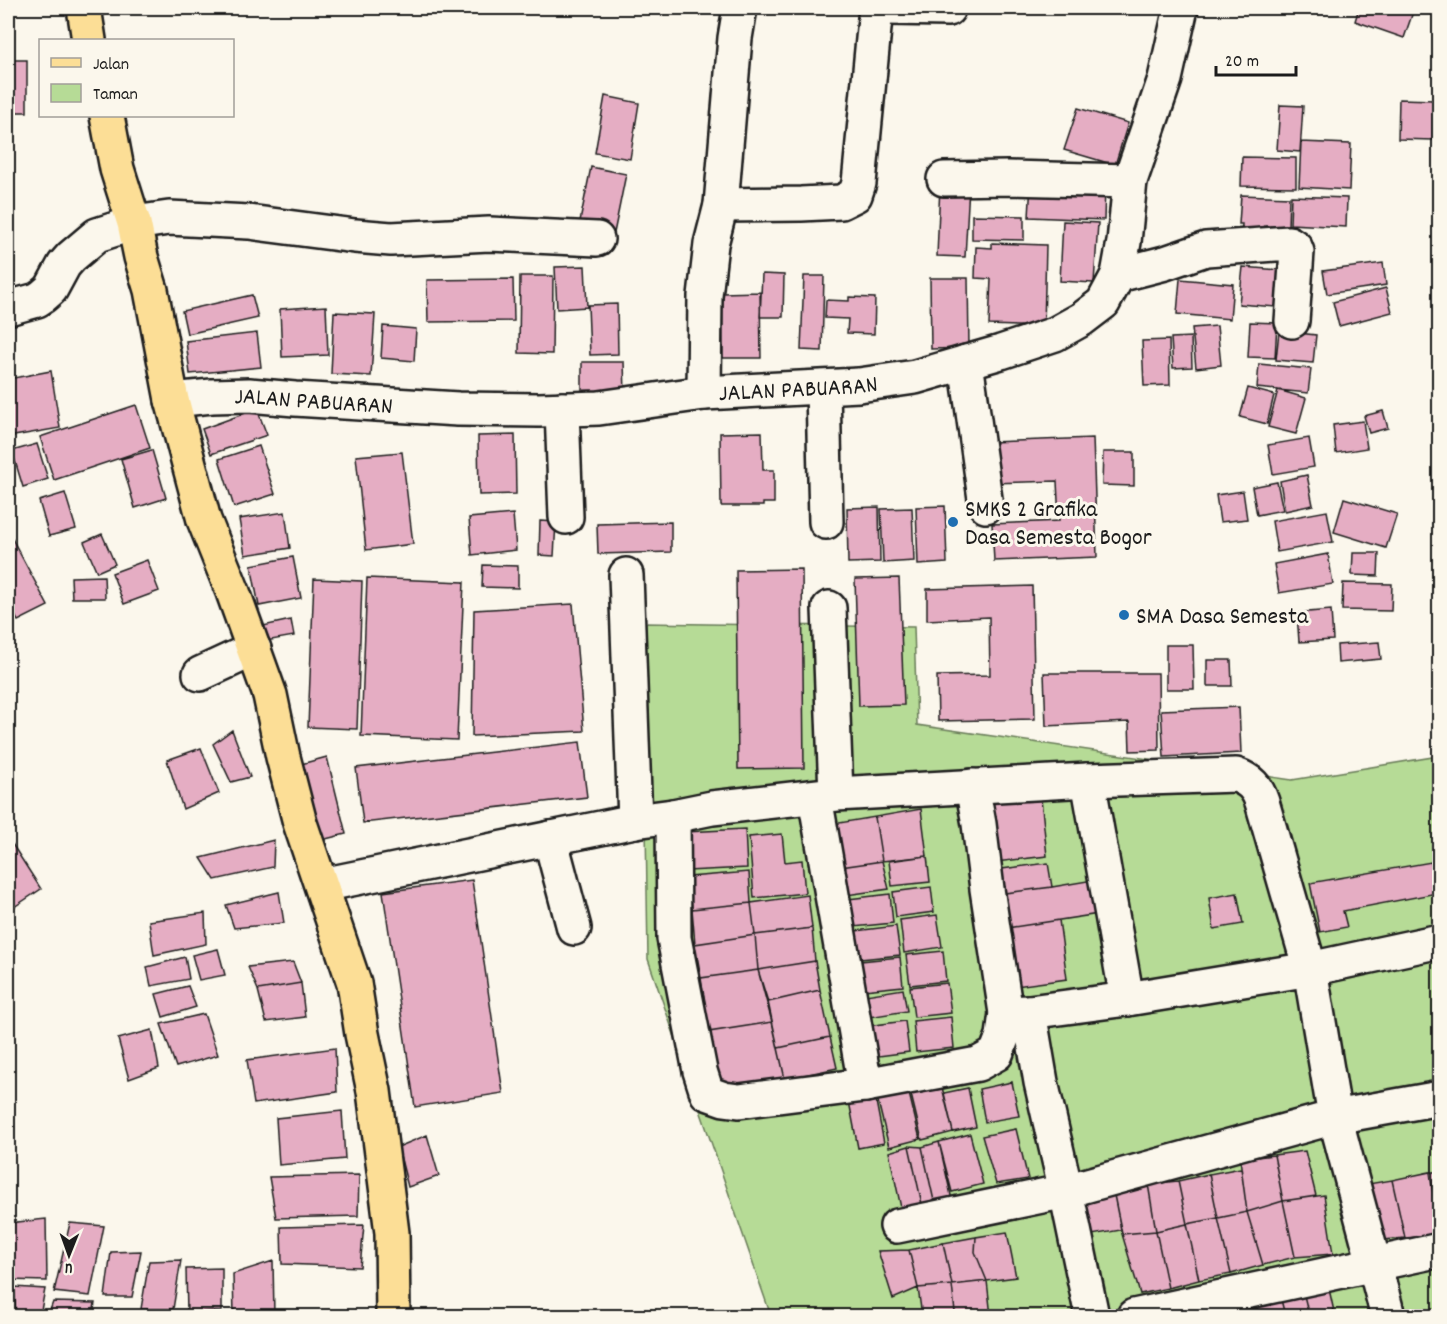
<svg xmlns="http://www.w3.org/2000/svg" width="1447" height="1324" font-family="Dekko,sans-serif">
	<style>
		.green { fill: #b6db96; stroke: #697c59; stroke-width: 1.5 }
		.building { fill: #e5adc3; stroke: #1c1c1c; stroke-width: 1.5 }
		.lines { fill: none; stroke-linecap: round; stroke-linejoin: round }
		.minor-casing { stroke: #1c1c1c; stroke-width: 38 }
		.major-casing { stroke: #1c1c1c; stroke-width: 38 }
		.minor { stroke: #fbf7ec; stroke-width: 33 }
		.major { stroke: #fcde96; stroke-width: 33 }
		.poi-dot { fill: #1f6fb2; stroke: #fbf7ec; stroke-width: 2 }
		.labels { text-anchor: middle; stroke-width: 6; stroke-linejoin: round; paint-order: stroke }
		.street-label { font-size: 24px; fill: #1c1c1c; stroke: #fbf7ec }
		.poi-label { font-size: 24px; fill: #1c1c1c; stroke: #fbf7ec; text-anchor: start }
	</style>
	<rect width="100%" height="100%" fill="#fbf7ec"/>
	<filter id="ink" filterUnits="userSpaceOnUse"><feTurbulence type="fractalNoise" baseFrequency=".0167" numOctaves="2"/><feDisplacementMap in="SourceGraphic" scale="12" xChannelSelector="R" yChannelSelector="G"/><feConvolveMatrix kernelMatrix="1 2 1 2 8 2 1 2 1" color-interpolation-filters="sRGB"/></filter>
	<g filter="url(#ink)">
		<!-- green -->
		<path class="green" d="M643,623L914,627L917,725L1292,780L1439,756V1316H771L648,959Z"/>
		<!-- building -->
		<path class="building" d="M1359,8H1409L1414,9L1404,38L1355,21Z
			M8,60H27V112H8Z
			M605,96L639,103L630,159L595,153Z
			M1399,99L1434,100L1433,140L1398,139Z
			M1280,105L1303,106L1300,152L1277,150Z
			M1078,108L1128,123L1115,165L1064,150Z
			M1301,142L1351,144L1349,190L1299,187Z
			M1242,157L1296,158V187L1241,186Z
			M591,167L626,174L613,238L578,231Z
			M1031,183L1105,186L1104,220L1029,217Z
			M940,185L969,186L965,257L937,256Z
			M1241,195L1289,197L1288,227L1265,226L1264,240L1241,239L1242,224H1239Z
			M1291,196L1347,198L1346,227L1290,224Z
			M972,215L1024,216V240L972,239Z
			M1063,221L1098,223L1094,283L1060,281Z
			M992,243L1046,245L1044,327L989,325L991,279L975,278L976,247L992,248Z
			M1383,263L1386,285L1327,294L1323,271Z
			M585,266L587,307L557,309L555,267Z
			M1243,267L1280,270L1276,307L1239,304Z
			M762,274L784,275L783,317H760Z
			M520,276H553L552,354L519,353Z
			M804,276H824L822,351L801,350Z
			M930,278H968L969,348L931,349Z
			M513,279L514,321L428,322L427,280Z
			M1180,279L1233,284L1230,319L1177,314Z
			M1386,288L1392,312L1339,326L1333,302Z
			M760,292L761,358H723L722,293Z
			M252,295L258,318L187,334L182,311Z
			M849,297L875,298L874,334L847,333L848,319L825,318L826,300L849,301Z
			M617,304L618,354L590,355L588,305Z
			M326,306L328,355L282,357L280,309Z
			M334,312L375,314L371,376L331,374Z
			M1250,322L1277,323L1275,358L1248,357Z
			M383,326L416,329L414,361L381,358Z
			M1217,326L1221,365L1196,368L1192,328Z
			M1279,331L1316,335L1313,363L1276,360Z
			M257,333L261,367L190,374L186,341Z
			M1191,337L1192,367L1173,368L1171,338Z
			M1169,340L1170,385L1144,386L1142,341Z
			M582,362H624L625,394H582Z
			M1259,364L1311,369L1308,393L1257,388Z
			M51,371L60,428L8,437V379Z
			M1248,388L1274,395L1267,424L1240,417Z
			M1278,390L1306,398L1296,434L1268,427Z
			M136,405L150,448L54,480L40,437Z
			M257,409L267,435L211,454L202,429Z
			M1383,411L1388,428L1369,433L1364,416Z
			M1363,421L1367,448L1336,453L1333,425Z
			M762,432L763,470H774V503H763V506H721L720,433Z
			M515,435L516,494L479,495L478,436Z
			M1093,438L1097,557L994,561L992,524L1059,521L1057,481L991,483L990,442Z
			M1309,438L1314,467L1273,474L1268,445Z
			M37,444L48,479L23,487L12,451Z
			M259,446L275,494L234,507L219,459Z
			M152,450L166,498L135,508L121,459Z
			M402,452L413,544L366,550L356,456Z
			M1103,452H1134V486L1102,485Z
			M1307,475L1313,505L1285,511L1280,481Z
			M1277,482L1283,510L1257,515L1252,487Z
			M1243,491L1247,519L1220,522L1216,495Z
			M65,493L76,529L49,536L39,501Z
			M1344,498L1397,514L1386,548L1334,532Z
			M945,506L947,563L918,565L916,507Z
			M879,507L880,562L848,563L847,508Z
			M912,508L914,561L883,563L881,509Z
			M1327,511L1333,542L1277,552L1272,521Z
			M285,512L290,548L245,555L239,519Z
			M513,514L516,550L472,555L469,518Z
			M540,521L556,522L554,556L539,555Z
			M671,522V552L598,554L597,524Z
			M9,533L48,606L18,621L8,602V534Z
			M102,534L115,564L97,572L84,542Z
			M1353,553H1379L1378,576L1352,575Z
			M1328,554L1333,584L1279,593L1274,564Z
			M293,557L301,598L259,606L251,565Z
			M147,560L159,591L124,604L112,573Z
			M483,565L518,566V588L482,587Z
			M802,569L804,768L738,769L736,570Z
			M104,576L105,598H72L71,577Z
			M367,578L464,582L457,740L361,736Z
			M899,578L904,705L859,706L855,579Z
			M314,579L362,581L357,729L308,727Z
			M1343,583L1392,584L1391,611L1342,610Z
			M1032,586L1035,719L938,721L937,676L990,675L989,617L927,620V589Z
			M573,604L584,731L472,736L474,610Z
			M1331,610L1333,640L1299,642L1297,613Z
			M291,620L294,636L266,641L263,626Z
			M1379,642L1381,659L1338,663L1337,645Z
			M1166,645H1193L1194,689H1166Z
			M1207,660H1231L1232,686H1207Z
			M1044,673H1158L1159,750L1130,751L1129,722L1046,726Z
			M1239,707L1241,753L1164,757L1161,710Z
			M232,730L250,777L231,782L213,744Z
			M580,742L587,797L363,823L356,768Z
			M201,748L219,793L183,809L167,760Z
			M327,757L346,834L309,843L290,767Z
			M1040,789L1047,856L996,862L988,795Z
			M921,809L927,856L882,861L875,817Z
			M875,817L882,861L834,868L827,825Z
			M745,829L747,868L687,871L685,832Z
			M782,834L785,862L802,860L805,893L754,898L749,837Z
			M274,840L273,867L215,880L201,858Z
			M12,844L41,889L14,907L8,899V847Z
			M927,856L930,882L892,886L889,861Z
			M882,861L889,889L839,896L834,868Z
			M1431,862L1437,893L1343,911L1347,927L1320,932L1310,883Z
			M1048,863L1052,887L997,894L994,870Z
			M749,872L751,903L692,909L689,877Z
			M1099,879L1105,913L1007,928L997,894L1052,887Z
			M472,880L503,1093L415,1107L383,892Z
			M931,887L934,912L896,917L893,892Z
			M279,892L284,923L234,928L226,905Z
			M1237,893L1243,924L1214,929L1209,898Z
			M890,894L893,923L843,928L840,900Z
			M808,895L812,928L755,935L751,903Z
			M751,903L755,935L695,944L692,909Z
			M205,913L206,944L154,955L149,921Z
			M937,915L942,947L904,953L900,920Z
			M1059,920L1067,979L1016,986L1007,928Z
			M896,926L900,955L850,960L847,932Z
			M812,928L815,961L758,970L755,935Z
			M755,935L758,970L701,978L695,944Z
			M218,949L225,975L199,980L192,955Z
			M943,951L946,981L910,985L906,955Z
			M185,957L189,979L151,986L147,967Z
			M900,957L903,986L854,991L851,962Z
			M815,961L820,990L768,1002L758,970Z
			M293,962L301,983L258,990L248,967Z
			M758,970L772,1022L709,1032L701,978Z
			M301,983L305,1017L266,1022L258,990Z
			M947,983L951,1013L914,1017L910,987Z
			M188,986L196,1007L163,1017L156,994Z
			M903,989L907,1011L863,1018L859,996Z
			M820,990L830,1037L778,1048L768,1002Z
			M204,1014L218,1055L176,1067L161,1024Z
			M951,1017L954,1048L916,1052L913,1021Z
			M905,1021L909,1052L871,1057L867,1026Z
			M772,1022L785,1079L717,1093L709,1032Z
			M152,1030L159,1068L129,1079L118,1039Z
			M830,1037L837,1068L785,1079L778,1048Z
			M335,1048L337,1092L254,1104L247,1060Z
			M940,1079L953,1132L922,1140L909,1086Z
			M1012,1082L1019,1116L985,1122L979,1089Z
			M907,1085L920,1139L889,1147L876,1093Z
			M968,1088L976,1127L953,1132L944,1093Z
			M874,1091L884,1143L858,1148L848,1096Z
			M342,1111L345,1159L279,1165L276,1118Z
			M1016,1129L1028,1179L996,1184L982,1136Z
			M970,1134L983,1184L952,1192L939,1142Z
			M427,1135L439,1176L408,1187L398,1147Z
			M939,1142L952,1200L934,1201L922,1147Z
			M909,1146L922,1147L934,1201L922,1204Z
			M909,1146L922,1204L901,1208L889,1152Z
			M1305,1151L1316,1196L1283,1201L1274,1155Z
			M1274,1155L1283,1201L1247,1212L1240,1159Z
			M1241,1168L1247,1212L1218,1218L1209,1174Z
			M1430,1172L1439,1235L1405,1238L1392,1180Z
			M1430,1172H1440V1230L1438,1231Z
			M1209,1174L1218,1218L1187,1224L1178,1181Z
			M359,1175L358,1216L276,1218L269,1177Z
			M1392,1180L1405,1238L1372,1241L1356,1186Z
			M1178,1181L1187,1224L1156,1231L1148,1184Z
			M1148,1184L1156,1231L1122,1234L1114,1195Z
			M1114,1195L1121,1230L1092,1235L1084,1201Z
			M1324,1195L1333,1254L1295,1257L1283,1201Z
			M1283,1201L1295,1257L1263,1265L1247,1212Z
			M1247,1212L1263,1265L1231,1274L1218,1218Z
			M1218,1218L1231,1274L1199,1280L1187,1224Z
			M46,1219L47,1281L8,1280V1223Z
			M70,1223L104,1226L90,1296L54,1292Z
			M1187,1224L1199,1280L1168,1288L1156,1231Z
			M364,1225L360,1267L282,1264L281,1227Z
			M1156,1231L1168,1288L1140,1294L1122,1234Z
			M1007,1232L1016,1277L987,1281L975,1252L976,1237Z
			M976,1237L975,1252L987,1281L952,1285L943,1243Z
			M943,1243L952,1285L918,1288L909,1250Z
			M909,1250L918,1288L893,1299L878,1251Z
			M141,1251L132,1297H105L111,1252Z
			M181,1260L173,1309H141L149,1261Z
			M273,1261L274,1316H234L233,1274Z
			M222,1268V1311L187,1312L186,1269Z
			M987,1281L991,1316H957L955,1312L952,1285Z
			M1301,1283L1329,1289L1335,1316H1309Z
			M1301,1283L1309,1316H1285L1278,1287Z
			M952,1285L955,1312L957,1316H922L918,1288Z
			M14,1287L45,1289L40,1316H16Z
			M1278,1287L1285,1316H1259L1253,1295Z
			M1253,1295L1259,1316H1236L1233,1298Z
			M53,1302L95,1303L93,1316H48Z"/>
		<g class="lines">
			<defs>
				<g id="minor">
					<path d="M886,8L948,9"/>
					<path d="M944,179L1008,178L1130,181"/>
					<path d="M721,205L801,204L841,202L855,195L859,183L876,8"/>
					<path d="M1118,275L1165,263L1206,249L1289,243L1295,247L1297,252L1292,321"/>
					<path d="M8,308L37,300L43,296L51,289L64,265L71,257L97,235L134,223L169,218L249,222L355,236L391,239L489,234L597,239"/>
					<path d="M966,362L986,506"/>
					<path d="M823,388L826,522"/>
					<path d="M704,393L705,296L711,244L721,205L735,38L740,8"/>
					<path id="s1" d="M172,400L212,396L249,395L295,399L458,409L539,410L599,408L704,393L859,385L915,377L1001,352L1055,334L1082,319L1103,303L1118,275L1124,242L1130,181L1165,79L1181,8"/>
					<path d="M562,409L566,517"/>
					<path d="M626,575L635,821"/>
					<path d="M829,608L836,794"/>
					<path d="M200,674L254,649"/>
					<path d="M1088,780L1127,999"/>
					<path d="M815,797L865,1085"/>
					<path d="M673,816L674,938L700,1071L707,1093L724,1099L739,1101L865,1085L978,1064L996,1054L1003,1036L1006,1013L987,889L979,824L972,786"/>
					<path d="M550,838L574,928"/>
					<path d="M322,885L635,821L673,816L712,808L836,794L1088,780L1236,775C1250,780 1257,787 1262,802L1310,969L1335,1117L1388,1316"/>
					<path d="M1029,1012L1041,1082L1066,1191L1092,1316"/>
					<path d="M1006,1013L1029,1012L1127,999L1310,969L1440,941"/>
					<path d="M897,1226L1066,1191L1335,1117L1440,1098"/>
					<path d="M1134,1316L1440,1250"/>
				</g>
				<path id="major" d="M84,8L89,40
					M107,116L117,169L134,223L141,257L151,290L172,400L204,520L233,592L270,695L283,757L300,823L354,983L362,1034L374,1091L392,1233L393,1316"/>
			</defs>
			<!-- minor casing -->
			<use href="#minor" class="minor-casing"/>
			<!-- major casing -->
			<use href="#major" class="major-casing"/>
			<!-- minor -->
			<use href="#minor" class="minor"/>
			<!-- major -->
			<use href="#major" class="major"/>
		</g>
	</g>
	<!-- markers -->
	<g class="poi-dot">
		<circle cx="953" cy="522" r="6"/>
		<circle cx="1124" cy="615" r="6"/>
	</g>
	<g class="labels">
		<!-- street labels -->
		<g class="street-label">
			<text dy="8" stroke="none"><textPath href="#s1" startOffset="628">JALAN PABUARAN</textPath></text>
			<text dy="8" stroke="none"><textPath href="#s1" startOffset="142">JALAN PABUARAN</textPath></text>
		</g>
		<!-- poi labels -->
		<g class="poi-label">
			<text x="965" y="516">SMKS 2 Grafika<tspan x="965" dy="28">Dasa Semesta Bogor</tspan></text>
			<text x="1136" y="623">SMA Dasa Semesta</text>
		</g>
	</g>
	<!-- margin -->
	<rect width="1447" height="1324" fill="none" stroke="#fbf7ec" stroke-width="30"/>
	<rect x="15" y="15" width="1417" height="1294" fill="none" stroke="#1c1c1c" stroke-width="2" filter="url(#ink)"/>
	<!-- legend -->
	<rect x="39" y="39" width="195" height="78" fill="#fbf7ec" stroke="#a29f99" stroke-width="1.5"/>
	<rect x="51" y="58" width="30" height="9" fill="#fcde96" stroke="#a29f99" stroke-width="1.5"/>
	<text x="93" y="69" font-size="18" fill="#1c1c1c">Jalan</text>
	<rect x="51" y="84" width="30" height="18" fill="#b6db96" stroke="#a29f99" stroke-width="1.5"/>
	<text x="93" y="99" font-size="18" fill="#1c1c1c">Taman</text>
	<!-- north arrow -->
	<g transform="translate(69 1255) rotate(181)" stroke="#fbf7ec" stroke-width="4.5" paint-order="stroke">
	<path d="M0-4.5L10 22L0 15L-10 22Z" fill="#1c1c1c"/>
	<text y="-9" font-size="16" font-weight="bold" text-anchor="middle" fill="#1c1c1c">U</text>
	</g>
	<!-- scale -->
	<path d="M1216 66v9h80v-9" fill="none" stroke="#1c1c1c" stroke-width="3"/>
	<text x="1225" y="66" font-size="18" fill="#1c1c1c" stroke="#fbf7ec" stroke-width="4.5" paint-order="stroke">20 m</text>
</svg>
